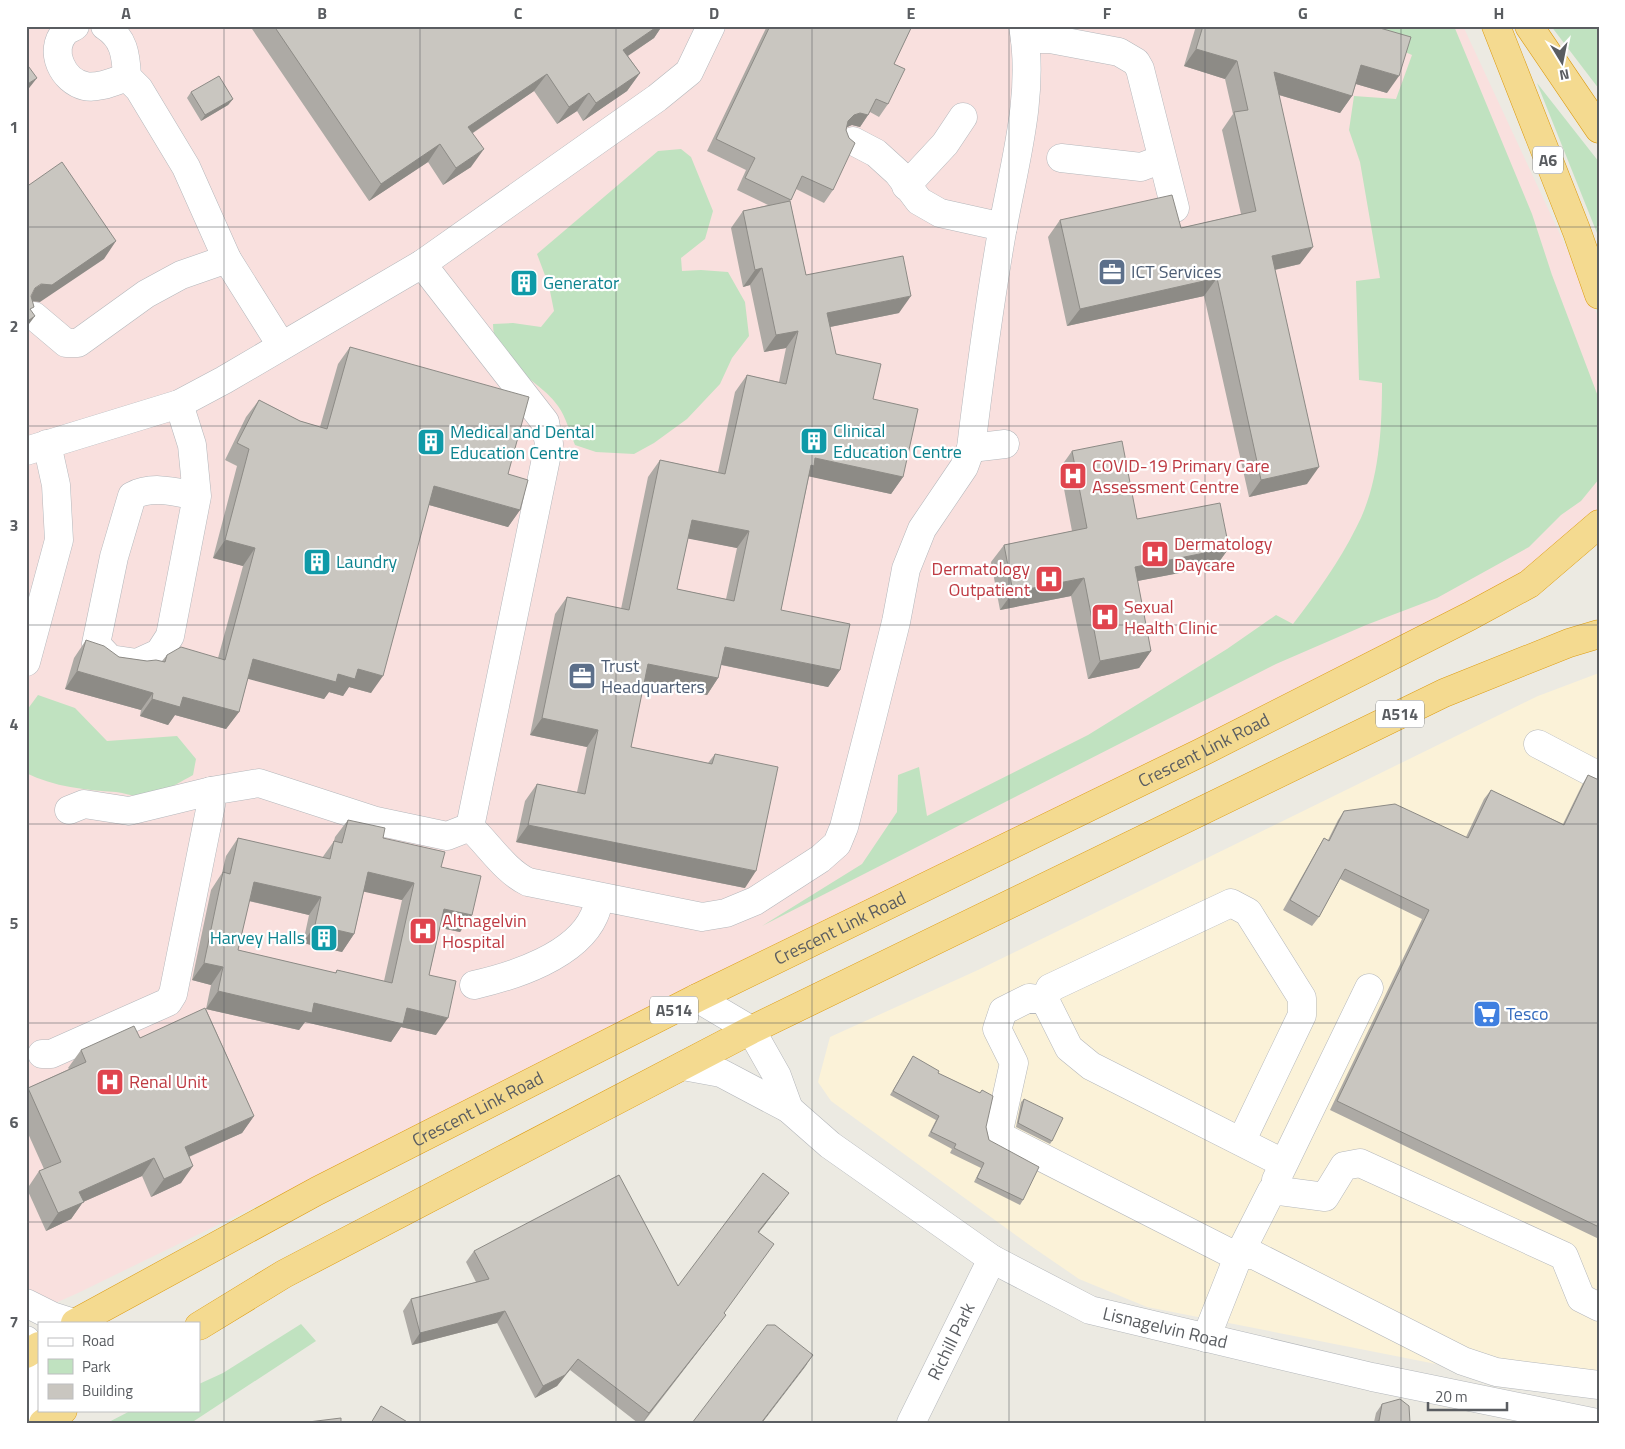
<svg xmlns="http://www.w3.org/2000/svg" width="1625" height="1449" font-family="'Titillium Web',sans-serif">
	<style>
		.commercial { fill: #fbf2d8 }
		.medical { fill: #f9e0de }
		.green { fill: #c0e2c0 }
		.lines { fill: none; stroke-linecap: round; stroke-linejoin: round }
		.minor-casing { stroke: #b4b7bb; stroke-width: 29 }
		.highway-casing { stroke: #dd9c11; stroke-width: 29 }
		.minor { stroke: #fff; stroke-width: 28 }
		.highway { stroke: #f4da90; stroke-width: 28 }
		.wall { fill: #adaaa5; fill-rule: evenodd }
		.shaded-wall { fill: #8d8b86 }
		.building { fill: #c9c6c0; stroke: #8d8b86; fill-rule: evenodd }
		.grid { fill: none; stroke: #5a5d61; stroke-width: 1; stroke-opacity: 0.55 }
		.labels { text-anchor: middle; stroke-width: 4.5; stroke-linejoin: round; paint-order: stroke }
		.shield { fill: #fff; stroke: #8c8e90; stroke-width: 1 }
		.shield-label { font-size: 16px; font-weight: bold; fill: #5a5d61 }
		.service-label { font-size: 18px; fill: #4e5e75; stroke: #fff; text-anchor: start }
		.culture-label { font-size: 18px; fill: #0d838f; stroke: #fff; text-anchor: start }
		.health-label { font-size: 18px; fill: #be3a42; stroke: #fff; text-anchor: start }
		.street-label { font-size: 18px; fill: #5a5d61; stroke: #fff }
		.shop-label { font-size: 18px; fill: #366cbe; stroke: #fff; text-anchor: start }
		.neatline { fill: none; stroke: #5a5d61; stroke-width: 2 }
		.grid-label { font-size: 16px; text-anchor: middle; font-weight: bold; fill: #5a5d61 }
	</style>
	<rect width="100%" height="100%" fill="#eceae2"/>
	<!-- commercial -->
	<path class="commercial" d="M1599,673V1396L1147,1307L1079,1279L1028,1244L831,1101L818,1082L830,1037L978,970L1538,696Z"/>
	<!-- medical -->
	<path class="medical" d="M26,26H1463L1599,318V529L1562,569L78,1293L26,1316Z"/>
	<!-- green -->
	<path class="green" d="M1354,26H1454L1532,214L1552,275L1599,399V479L1581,501L1561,515L1529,547L1437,598L1366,625L1276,664L762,926L862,864L897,812L898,775L919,767L927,816L1088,735L1227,649L1276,615L1293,624C1316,594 1339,562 1356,528C1379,485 1382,431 1382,383L1359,380L1356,281L1380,278L1360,162L1349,130L1354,96L1396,99L1412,55L1378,40Z
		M1551,26H1599V89Z
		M1537,83L1599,162V238Z
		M681,149L691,157L713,211L705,239L681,258L682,271L701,270L728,272L745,302L749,336L732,358L720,384L687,419L654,443L634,454L596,452L575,445C570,433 566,417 558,406C538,378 493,364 493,324L513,323L541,327L554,311L549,286L537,254L658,151Z
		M38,695L75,708L107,741L177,736L196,759L193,775C180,782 158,796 143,796C134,797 125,793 116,792C86,790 54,787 26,773L27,710Z
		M301,1324L316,1341L191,1423H107L132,1410H199V1384L223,1373Z"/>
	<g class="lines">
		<defs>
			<g id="minor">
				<path d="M75,26C72,28 67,30 65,32C48,51 63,81 85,86C98,89 115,81 127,77"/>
				<path d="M105,26C124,38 126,55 127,77L139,89L186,167L227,259L281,345"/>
				<path d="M1025,39H1050L1119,52L1136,62L1140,69L1175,208"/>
				<path d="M853,141L876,153L898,173L919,201L940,213L1003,227"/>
				<path d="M1061,158L1141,167L1162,159"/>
				<path d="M906,186L945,144L963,117"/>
				<path d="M422,264L545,422L549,444L470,827C489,845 505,871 528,882L702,917L726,913L755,901L820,859L837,844L844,827L871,722L896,622L906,569L922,529L964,467L971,448C980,374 990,299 1003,226C1015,161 1035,93 1023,26"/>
				<path d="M34,316L66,343H78L146,294L181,275L227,259"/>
				<path d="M179,404L192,445L197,496L170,636L159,653L137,663L110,659L96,644L114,557L132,496C152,485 175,492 197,496"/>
				<path d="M971,448L1005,444"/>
				<path d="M26,451L179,404L224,380L422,264L657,98L689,72L711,26"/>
				<path d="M26,662L59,540L56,485L47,444"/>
				<path d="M1538,744L1599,776"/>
				<path d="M69,810L84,804L129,811L211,791"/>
				<path d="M474,985C514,976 576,956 594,916C597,910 598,903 600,897"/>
				<path d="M697,998L751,1030L777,1076L789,1109"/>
				<path d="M1045,1000L1029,998L1003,1011L997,1029L1014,1063L998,1135L1238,1257L1272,1190L1325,1197L1344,1166L1360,1163L1564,1256L1581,1298L1599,1307"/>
				<path d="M42,1054H51L168,1002L173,994L211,805V791L259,783L376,821L447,836L470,827"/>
				<path id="s1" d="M683,1066L721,1073L789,1109L830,1145L992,1259L1090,1310L1372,1377L1597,1423"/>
				<path d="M1241,1142L1302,1015V998L1248,912L1231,903L1050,988L1045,1000L1069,1048L1091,1066L1283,1163"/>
				<path d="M1276,1180L1369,988"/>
				<path d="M26,1303L52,1316L74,1323"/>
				<path d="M1206,1338L1238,1257L1252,1254L1463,1361L1496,1372L1599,1385"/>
				<path d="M26,1340C37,1363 33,1386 26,1410"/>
				<path id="s2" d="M911,1423L992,1259"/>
			</g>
			<g id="highway">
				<path d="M1496,26L1577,232L1599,295"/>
				<path d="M1529,26L1599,129"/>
				<path id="s3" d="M75,1323L317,1191L697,998L1202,752L1470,616L1529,584L1599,524"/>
				<path d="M199,1326L284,1274L751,1030L1444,693L1569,643L1599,634"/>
				<path d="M26,1354L39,1346"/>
				<path d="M43,1423L63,1410"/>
			</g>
		</defs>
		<!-- minor casing -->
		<use href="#minor" class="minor-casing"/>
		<!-- highway casing -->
		<use href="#highway" class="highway-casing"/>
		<!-- minor -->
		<use href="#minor" class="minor"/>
		<!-- highway -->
		<use href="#highway" class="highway"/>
	</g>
	<!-- wall -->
	<path class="wall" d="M250,26H662L654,38L628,56L640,73L627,91L583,121L577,111L557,124L534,91L473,133L471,167L443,185L428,162L369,201Z
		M767,26H912L894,64L888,104L879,117L870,112L860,127L852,125L847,127L833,190L824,203L796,189L790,201L806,275L899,313L830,327L836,354L873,399L903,477L891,494L809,476L781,610L840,670L828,687L721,665L718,678L707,695L644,682L631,747L708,763L715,754L745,888L516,842L525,801L537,784L577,792L587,747L530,735L555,614L567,597L621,609L648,477L660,460L718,472L735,392L747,375L779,382L786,348L764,352L750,285L743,287L731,228L743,211L768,205L737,190L746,170L707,151ZM688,538L737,548L726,599L677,589Z
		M1196,26H1373L1387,93L1356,84L1352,96L1340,113L1279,95L1300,264L1275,270L1307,484L1249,497L1204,296L1067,326L1048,237L1060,220L1181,228L1241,214L1222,130L1233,114L1225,79L1184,66Z
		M191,92L233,99L228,105L201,121L187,98Z
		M350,347L508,474L520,510L508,527L429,505L371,693L349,687L343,696L329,692L324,699L248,678L239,712L226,729L175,715L168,725L140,716L141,710L65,689L74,658L86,640L119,657L147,661H162L167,655L218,658L243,566L213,558L237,466L225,460L246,417L259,400L300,421L320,427L338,364Z
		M1072,451L1137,519L1229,548L1216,566L1137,581L1151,651L1139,668L1088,679L1071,596L1000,610L991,562L1004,545L1072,531L1060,468Z
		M1588,775L1599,780V1239L1330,1110L1422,919L1340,879L1319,917L1312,926L1283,910L1318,848L1324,838L1328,840L1338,820L1344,811L1466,837L1484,799L1491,790L1563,824L1582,785Z
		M348,820L441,867L472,915L460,932L440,928L429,975L436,1035L401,1027L391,1042L305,1022L299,1030L206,1009L254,1116L242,1133L189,1157L181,1183L151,1197L142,1176L83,1202L71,1219L46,1231L27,1189L39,1171L44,1169L26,1129V1090L28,1088L69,1069L68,1068L81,1050L140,1038L206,1009L211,985L192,980L211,890L222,873L226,856L238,838L322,858L334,841L335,837ZM364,891L402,900L384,981L337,970L335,973L238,950L249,901L309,915L303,943L342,952L354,934Z
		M913,1056L938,1073L980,1093L982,1090L986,1127L989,1140L1023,1200L1020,1205L974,1182L981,1168L950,1153L952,1149L928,1136L936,1120L890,1095Z
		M1024,1099L1052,1141L1050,1144L1016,1127L1021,1102Z
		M780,1205L758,1233L717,1327L643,1423H638L570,1370L557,1386L535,1398L497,1323L412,1345L403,1311L411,1299L476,1282L466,1262L474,1251L678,1286Z
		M1382,1404L1410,1423L1374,1422L1376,1413Z"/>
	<!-- shaded-wall -->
	<path class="shaded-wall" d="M658,26H662L654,38L611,67L623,50Z
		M1196,49L1237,61L1225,79L1184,66Z
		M1361,65L1399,76L1387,93L1349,82Z
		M1274,72L1352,96L1340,113L1262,90Z
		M640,73L627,91L583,121L596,103Z
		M547,74L534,91L456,144L468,127Z
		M37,78L26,92V85Z
		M589,93L577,111L557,124L569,107Z
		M233,99L228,105L201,121L205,115Z
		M860,113L868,115L860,127L852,125L845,128L848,121L854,115Z
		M440,144L428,162L369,201L381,184Z
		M484,149L471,167L443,185L456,168Z
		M116,241L104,259L40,302L29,301L35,288Z
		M1313,247L1300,264L1260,273L1272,256Z
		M762,268L750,285L743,287L755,270Z
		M1217,278L1204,296L1067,326L1080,309Z
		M911,296L899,313L815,330L827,313Z
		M35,316L26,328V322Z
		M798,331L786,348L764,352L776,335Z
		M815,458L903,477L891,494L807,476L802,483Z
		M1319,467L1307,484L1249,497L1261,480Z
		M434,486L520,510L508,527L422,503Z
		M692,520L749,531L737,548L680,537Z
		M225,540L255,548L243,566L213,558Z
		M1229,548L1216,566L1122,584L1135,567Z
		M1084,578L1071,596L1000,610L1013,592Z
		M725,647L840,670L828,687L713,663Z
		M1151,651L1139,668L1088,679L1100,661Z
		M253,659L338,674L358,669L383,676L371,693L349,687L343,696L329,692L324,699L241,677Z
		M648,664L718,678L707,695L636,681Z
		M77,671L153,693L141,710L65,689Z
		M183,697L239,712L226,729L175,715L168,725L140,716L152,699Z
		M542,718L598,730L587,747L530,735Z
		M528,825L756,871L745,888L516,842Z
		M368,872L414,883L402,900L356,890Z
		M254,882L321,897L309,915L241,899Z
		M444,909L472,915L460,932L432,926Z
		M315,925L354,934L342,952L303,943Z
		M204,963L223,967L211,985L192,980Z
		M218,991L314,1003L407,1008L448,1018L436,1035L401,1027L391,1042L305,1022L299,1030L206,1009Z
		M254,1116L242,1133L172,1164L185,1147Z
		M154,1158L142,1176L83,1202L71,1219L46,1231L58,1213L79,1192Z
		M193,1166L181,1183L151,1197L164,1179Z
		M789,1193L780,1205L750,1244L758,1232Z
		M505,1311L497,1323L412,1345L420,1333Z
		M726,1315L717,1327L642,1423L649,1413Z
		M813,1355L805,1367L762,1423H761Z
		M578,1359L557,1386L535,1398L543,1386Z"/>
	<!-- building -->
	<path class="building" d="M274,26H658L623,50L640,73L596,103L589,93L569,107L547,74L468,127L484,149L456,168L440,144L381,184Z
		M770,26H912L894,64L905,69L888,104L876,99L868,115L860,113L854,115L848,121L846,130L849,138L855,143L833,190L802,176L791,200L745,178L755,158L716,139Z
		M1203,26H1373L1411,37L1399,76L1361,65L1352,96L1274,72L1313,247L1272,256L1319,467L1261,480L1217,278L1080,309L1060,220L1172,195L1181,228L1256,211L1234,112L1248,110L1237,61L1196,49Z
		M26,63L37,78L26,85Z
		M219,76L233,99L205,115L191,92Z
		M62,162L116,241L52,285L41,284L35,288L31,296L34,307L30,309L35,316L26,322V181L29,185Z
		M790,201L806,275L903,256L911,296L827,313L836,354L881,364L873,399L918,409L903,477L815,458L814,466L811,465L781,610L850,624L840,670L725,647L718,678L648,664L631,747L712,764L715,754L778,767L756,871L528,825L537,784L585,794L598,730L542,718L567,597L629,610L660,460L725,474L747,375L786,384L798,331L776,335L762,268L755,270L743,211ZM692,520L749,531L734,601L677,589Z
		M350,347L529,397L508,474L528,480L520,510L434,486L383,676L358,669L355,679L338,674L336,682L253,659L239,712L183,697L180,707L152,699L153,693L77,671L86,640L104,646L119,657L147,661L156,660L165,662L167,655L181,647L225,660L255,548L225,540L249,449L237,443L259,400L300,421L327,429Z
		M1122,441L1137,519L1220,503L1229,548L1135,567L1151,651L1100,661L1084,578L1013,592L1004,545L1087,528L1072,451Z
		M1588,775L1599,780V1227L1337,1101L1429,910L1345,869L1319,917L1290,900L1324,838L1329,841L1344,811L1395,804L1468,838L1491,790L1564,825Z
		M348,820L385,828L383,838L445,852L441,867L481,876L472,915L444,909L429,975L456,981L448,1018L407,1008L403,1024L314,1003L312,1013L218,991L223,967L204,963L223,872L230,874L238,838L330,859L334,841L342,843ZM368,872L414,883L392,983L337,970L336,973L238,950L254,882L321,897L315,925L354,934Z
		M205,1008L254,1116L185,1147L193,1166L164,1179L154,1158L79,1192L84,1202L58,1213L39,1171L61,1162L28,1088L86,1062L81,1050L134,1026L140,1038Z
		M913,1056L939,1071L938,1073L980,1093L982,1090L993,1096L986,1127L989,1140L1039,1167L1023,1200L977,1178L984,1163L954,1148L956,1144L931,1132L939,1116L893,1091Z
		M1024,1099L1063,1118L1052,1141L1018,1123Z
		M763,1173L789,1193L758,1232L774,1244L724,1313L726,1315L649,1413L578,1359L565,1375L543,1386L505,1311L420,1333L411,1299L489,1279L474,1251L619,1175L678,1286Z
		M767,1325H775L813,1355L761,1423H692Z
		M1400,1399L1409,1406L1410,1423H1366L1379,1421L1382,1404Z
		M381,1406L409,1423H371Z
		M341,1418V1423H300Z"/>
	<!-- grid -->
	<path class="grid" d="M224,26V1423M420,26V1423M616,26V1423M812,26V1423M1009,26V1423M1205,26V1423M1401,26V1423M26,227H1599M26,426H1599M26,625H1599M26,824H1599M26,1023H1599M26,1222H1599"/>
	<!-- icons -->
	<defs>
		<symbol id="office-square" viewBox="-11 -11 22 22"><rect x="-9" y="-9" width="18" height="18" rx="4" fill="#5c6f8a" stroke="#fff"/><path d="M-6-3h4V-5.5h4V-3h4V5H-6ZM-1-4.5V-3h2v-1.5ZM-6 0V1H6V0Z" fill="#fff"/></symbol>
		<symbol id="building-square" viewBox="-11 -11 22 22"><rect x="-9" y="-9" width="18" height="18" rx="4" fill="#0f9aa8" stroke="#fff"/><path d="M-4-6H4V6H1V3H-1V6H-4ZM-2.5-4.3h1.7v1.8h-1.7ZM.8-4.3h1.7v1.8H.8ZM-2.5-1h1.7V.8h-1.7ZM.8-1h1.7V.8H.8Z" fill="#fff"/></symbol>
		<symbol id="hospital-square" viewBox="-11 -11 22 22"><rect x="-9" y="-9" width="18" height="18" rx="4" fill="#e0444e" stroke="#fff"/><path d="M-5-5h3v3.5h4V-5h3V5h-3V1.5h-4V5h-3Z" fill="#fff"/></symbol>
		<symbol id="supermarket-square" viewBox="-11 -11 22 22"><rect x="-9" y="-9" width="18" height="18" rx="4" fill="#3f7fe0" stroke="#fff"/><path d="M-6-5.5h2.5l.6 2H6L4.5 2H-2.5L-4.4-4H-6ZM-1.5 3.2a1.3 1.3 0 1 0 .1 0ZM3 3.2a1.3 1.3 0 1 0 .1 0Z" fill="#fff"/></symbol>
	</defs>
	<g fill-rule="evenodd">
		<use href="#office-square" x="1096" y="256" width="32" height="32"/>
		<use href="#building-square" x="508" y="267" width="32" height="32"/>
		<use href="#building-square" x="798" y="425" width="32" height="32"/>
		<use href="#building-square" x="415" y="426" width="32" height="32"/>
		<use href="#hospital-square" x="1057" y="460" width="32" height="32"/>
		<use href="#hospital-square" x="1139" y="538" width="32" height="32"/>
		<use href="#building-square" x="301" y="546" width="32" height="32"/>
		<use href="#hospital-square" x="1033" y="563" width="32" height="32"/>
		<use href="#hospital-square" x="1089" y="601" width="32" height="32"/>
		<use href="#office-square" x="566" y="660" width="32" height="32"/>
		<use href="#hospital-square" x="407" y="915" width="32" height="32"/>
		<use href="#building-square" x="308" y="922" width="32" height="32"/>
		<use href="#supermarket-square" x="1471" y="998" width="32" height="32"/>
		<use href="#hospital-square" x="94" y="1066" width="32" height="32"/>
	</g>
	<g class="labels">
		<!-- shield labels -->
		<g class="shield">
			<rect x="1533" y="146.5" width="30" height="27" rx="4"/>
			<rect x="1376" y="700.5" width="48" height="27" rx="4"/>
			<rect x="650" y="996.5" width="48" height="27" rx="4"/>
		</g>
		<g class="shield-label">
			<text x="1548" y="166">A6</text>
			<text x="1400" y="720">A514</text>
			<text x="674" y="1016">A514</text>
		</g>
		<!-- service labels -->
		<g class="service-label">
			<text x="1131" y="278">ICT Services</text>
			<text x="601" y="672">Trust<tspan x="601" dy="21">Headquarters</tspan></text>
		</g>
		<!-- culture labels -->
		<g class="culture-label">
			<text x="543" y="289">Generator</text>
			<text x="833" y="437">Clinical<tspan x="833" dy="21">Education Centre</tspan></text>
			<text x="450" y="438">Medical and Dental<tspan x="450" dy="21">Education Centre</tspan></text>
			<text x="336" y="568">Laundry</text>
			<text x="305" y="944" text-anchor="end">Harvey Halls</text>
		</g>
		<!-- health labels -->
		<g class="health-label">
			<text x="1092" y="472">COVID-19 Primary Care<tspan x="1092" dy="21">Assessment Centre</tspan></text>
			<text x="1174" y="550">Dermatology<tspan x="1174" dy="21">Daycare</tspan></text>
			<text x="1030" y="575" text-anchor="end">Dermatology<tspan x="1030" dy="21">Outpatient</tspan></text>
			<text x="1124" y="613">Sexual<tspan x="1124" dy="21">Health Clinic</tspan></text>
			<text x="442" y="927">Altnagelvin<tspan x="442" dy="21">Hospital</tspan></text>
			<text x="129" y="1088">Renal Unit</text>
		</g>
		<!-- street labels -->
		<g class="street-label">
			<text dy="6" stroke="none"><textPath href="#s3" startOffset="1266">Crescent Link Road</textPath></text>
			<text dy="6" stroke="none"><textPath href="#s3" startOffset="861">Crescent Link Road</textPath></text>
			<text dy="6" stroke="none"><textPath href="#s3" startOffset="456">Crescent Link Road</textPath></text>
			<text dy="6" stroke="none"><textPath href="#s1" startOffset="556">Lisnagelvin Road</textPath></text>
			<text dy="6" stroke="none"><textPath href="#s2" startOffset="91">Richill Park</textPath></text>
		</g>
		<!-- shop labels -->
		<g class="shop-label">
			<text x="1506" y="1020">Tesco</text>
		</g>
	</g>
	<!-- border -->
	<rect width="1625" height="1449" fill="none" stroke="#ffffff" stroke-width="55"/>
	<!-- legend -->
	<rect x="38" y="1322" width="162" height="90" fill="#ffffff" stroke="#bdbec0"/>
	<rect x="48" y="1338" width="25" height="8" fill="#ffffff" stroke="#bdbec0"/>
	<text x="82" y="1346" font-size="15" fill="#5a5d61">Road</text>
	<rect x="48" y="1359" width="25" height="15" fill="#c0e2c0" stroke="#bdbec0"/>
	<text x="82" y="1372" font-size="15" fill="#5a5d61">Park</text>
	<rect x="48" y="1384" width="25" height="15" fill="#c9c6c0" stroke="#bdbec0"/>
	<text x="82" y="1396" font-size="15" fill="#5a5d61">Building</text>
	<!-- north arrow -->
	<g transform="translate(1562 62) rotate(170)" stroke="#ffffff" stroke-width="4" paint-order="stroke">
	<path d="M0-4L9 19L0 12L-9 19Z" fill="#5a5d61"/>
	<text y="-8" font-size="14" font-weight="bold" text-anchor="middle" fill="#5a5d61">N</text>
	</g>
	<!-- scale -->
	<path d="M1428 1402v8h79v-8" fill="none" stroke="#5a5d61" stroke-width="2.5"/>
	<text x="1435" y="1402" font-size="15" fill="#5a5d61" stroke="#ffffff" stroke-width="4" paint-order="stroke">20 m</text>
	<rect x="28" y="28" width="1570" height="1394" class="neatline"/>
	<g class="grid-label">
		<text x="126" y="19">A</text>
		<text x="322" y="19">B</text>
		<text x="518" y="19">C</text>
		<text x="714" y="19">D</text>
		<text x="911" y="19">E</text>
		<text x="1107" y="19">F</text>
		<text x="1303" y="19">G</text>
		<text x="1499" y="19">H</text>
		<text x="14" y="133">1</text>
		<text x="14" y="332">2</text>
		<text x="14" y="531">3</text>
		<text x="14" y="730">4</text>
		<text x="14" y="929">5</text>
		<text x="14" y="1128">6</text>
		<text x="14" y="1328">7</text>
	</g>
</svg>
